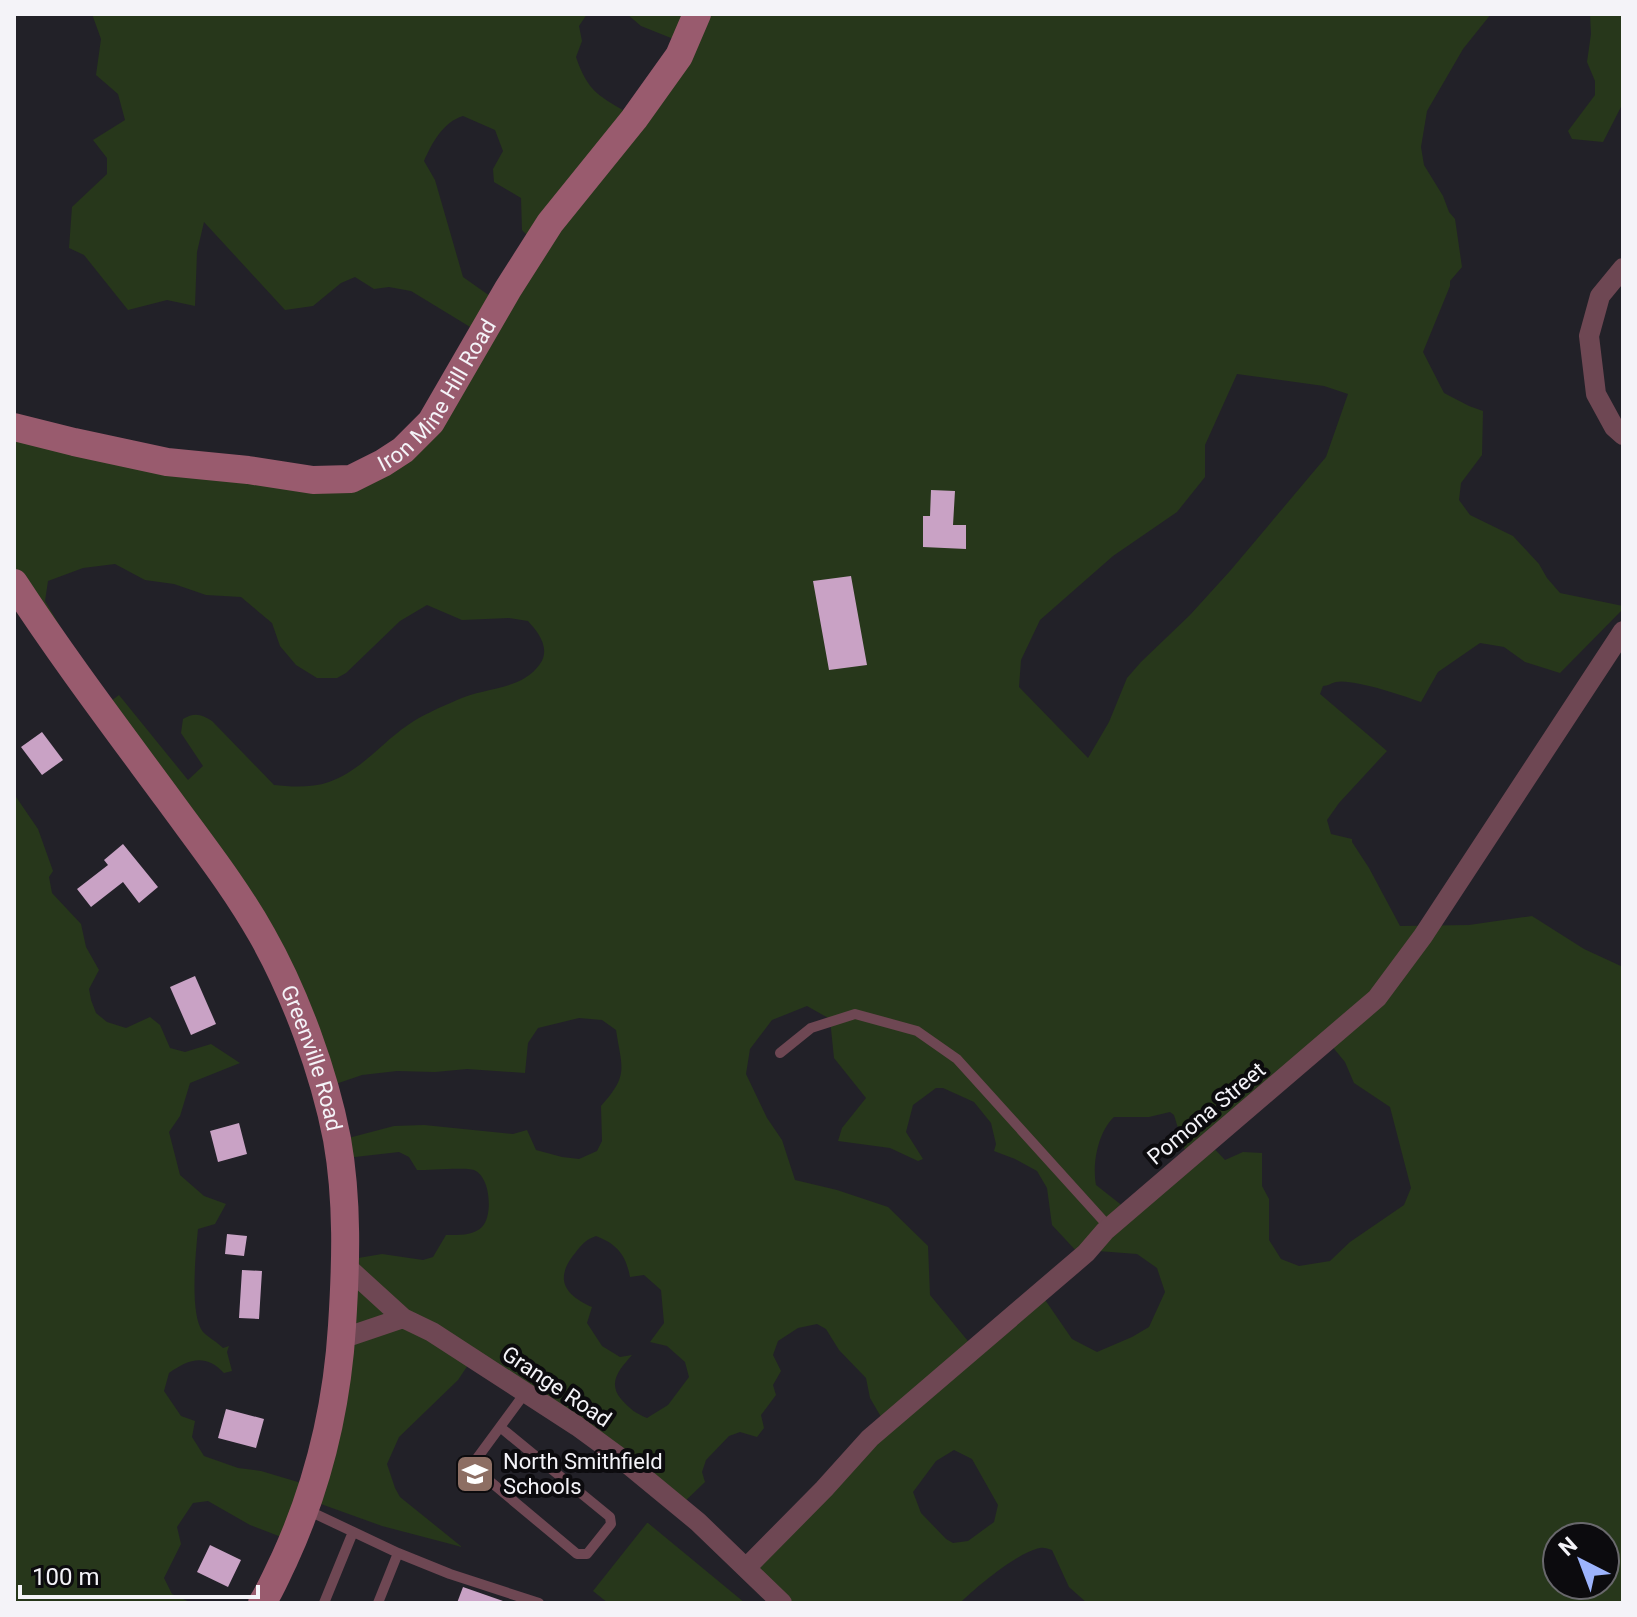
<svg xmlns="http://www.w3.org/2000/svg" width="1637" height="1617" font-family="Roboto,sans-serif">
	<style>
		.green { fill: #27371b; fill-rule: evenodd }
		.building { fill: #c9a2c5 }
		.lines { fill: none; stroke-linecap: round; stroke-linejoin: round }
		.lane { stroke: #6e4753; stroke-width: 10 }
		.street { stroke: #6e4753; stroke-width: 20 }
		.secondary { stroke: #995b6e; stroke-width: 28 }
		.labels { text-anchor: middle; stroke-width: 8; stroke-linejoin: round; paint-order: stroke }
		.street-label { font-size: 22px; fill: #f4f3f8; stroke: #0c0b0e }
		.poi-label { font-size: 22px; fill: #f4f3f8; stroke: #0c0b0e; text-anchor: start }
	</style>
	<rect width="100%" height="100%" fill="#222128"/>
	<!-- green -->
	<path class="green" d="M92,14H587L579,26L582,41L576,57C588,93 600,96 631,115L681,42L641,26L627,14H1491L1463,49L1427,111L1421,147L1424,165L1443,196L1449,212L1455,219L1462,267L1450,281V286L1423,352L1444,393L1469,406L1483,411L1482,455L1461,483L1459,500L1470,515L1513,536L1539,564L1547,578L1560,593L1623,606V609L1560,673L1525,662L1504,647L1480,643L1438,672L1421,702C1405,696 1351,678 1336,682C1331,683 1328,686 1323,686L1320,694L1387,751L1339,803L1327,820L1331,834L1352,839V842L1369,868L1400,926L1469,925L1532,916L1584,949L1623,967V1603H1087L1069,1587L1052,1550C1048,1549 1044,1547 1040,1548C1018,1552 976,1587 960,1603H782L748,1569L884,1422L870,1398L866,1378L839,1350L826,1329L817,1324L798,1328L778,1341L773,1355L781,1371L773,1385L776,1395L761,1415L764,1428L757,1437L740,1432L729,1436L706,1460L702,1472L705,1482L681,1505L472,1359L458,1380L399,1437L387,1464L395,1488L400,1497L462,1547L382,1526L307,1499L289,1540L250,1525L208,1501L193,1503L177,1527L181,1544L164,1578L172,1594L192,1603H14V794L38,829L53,871L49,877L52,893L81,924L86,947L99,970L89,989L91,1000L96,1013L107,1022L126,1028L150,1017L160,1025L170,1048L185,1052L211,1044L240,1063L190,1083L180,1116L169,1132L180,1175L204,1196L226,1204L215,1224L198,1229C196,1251 189,1315 203,1332C208,1337 217,1342 223,1348L229,1346L227,1352L232,1371L224,1373C206,1353 188,1359 169,1373L164,1391L181,1416L195,1421L192,1437L204,1456L238,1468L261,1471L308,1485L346,1260L382,1254L423,1260L433,1257L446,1235C458,1235 473,1236 482,1227C493,1216 491,1177 474,1170C466,1167 429,1170 417,1170L409,1157L399,1152L346,1158L337,1141L394,1126L424,1125L513,1134L527,1130L536,1150L562,1157L579,1159L597,1151L602,1141L601,1106C629,1075 622,1069 616,1030L602,1020L579,1018L538,1028L528,1043L525,1073L467,1069L435,1072L397,1071L362,1075L327,1087L291,997L103,707L119,695L188,780L203,766L181,733L183,719C194,712 202,714 212,721L274,785C291,787 312,788 329,782C362,770 380,744 408,725C422,715 441,707 457,700C484,687 521,691 540,664C551,648 538,632 528,621L509,618L462,620L427,605L400,621L346,673L337,678H317L296,665L280,646L272,623L241,597L206,595L174,584L145,580L115,564L83,568L48,581L45,601L60,626L46,618L14,584V426L326,479L404,447L480,333L411,291L389,287L374,289L355,277L341,283L313,306L285,310L204,222L197,252L195,306L167,300L128,310L84,255L69,248L72,207L107,174V158L93,140L125,120L118,94L96,75L101,39ZM463,116L495,130L503,151L493,169L494,182L521,198L522,230L534,242L497,301L463,277L435,180L424,161C432,143 443,122 463,116ZM1237,374L1324,386L1348,394L1326,457L1230,571L1190,615L1141,662L1127,678L1109,722L1088,758L1019,687L1021,660L1040,620L1113,556L1177,512L1205,477V445ZM807,1006L830,1019L834,1058L866,1098L842,1128L838,1141L890,1148L918,1161L923,1159L906,1132L913,1105L936,1088H943L974,1102L991,1123L996,1144L994,1151L1015,1159L1037,1171L1047,1188L1052,1225L1079,1254L1085,1250L1137,1254L1157,1268L1165,1292L1149,1327L1132,1337L1097,1352L1072,1339L1039,1291L972,1346L930,1295L928,1246L888,1207L837,1190L795,1180L782,1140L767,1118L746,1074L750,1049L772,1020ZM1326,1039L1345,1062L1354,1083L1390,1107L1411,1188L1404,1205L1350,1242L1330,1261L1299,1266L1281,1259L1269,1240V1199L1262,1186V1153L1243,1152L1225,1160L1206,1140ZM1170,1112L1174,1115L1188,1161L1124,1207L1096,1185C1092,1164 1098,1132 1114,1117H1149ZM596,1236C617,1244 626,1255 630,1277L644,1275L661,1290L664,1323L650,1342L667,1346L685,1362L689,1377L668,1405L647,1418C635,1413 630,1409 621,1399C607,1382 620,1369 632,1355L620,1357L602,1346L587,1323L592,1307C568,1296 554,1282 572,1257C580,1247 584,1240 596,1236ZM954,1450L972,1459L998,1505L994,1522L968,1541L953,1543L946,1539L921,1513L913,1492L936,1461ZM1557,1537H1605V1585H1557Z
		M1590,14H1623V103L1603,142L1572,139L1568,131L1595,95V81L1587,62L1591,34Z
		M647,1523H648L745,1603H608L593,1591Z"/>
	<!-- building -->
	<path class="building" d="M931,490L955,491L953,525H966V549L923,547V516H930Z
		M851,576L867,665L829,670L813,581Z
		M42,732L63,760L42,775L21,747Z
		M123,844L158,887L139,903L123,882L91,907L77,889L108,865L104,860Z
		M195,976L216,1024L191,1035L170,987Z
		M239,1123L247,1154L218,1162L210,1131Z
		M227,1234L247,1236L244,1256L225,1254Z
		M242,1270L262,1271L259,1319L239,1318Z
		M226,1409L264,1419L256,1448L218,1438Z
		M210,1545L241,1560L228,1587L197,1572Z
		M463,1587L503,1601V1603H457Z"/>
	<g class="lines">
		<!-- lane -->
		<path class="lane" d="M780,1053L811,1028L855,1014L917,1031L957,1059L1109,1227
			M500,1427L610,1517L611,1524L587,1554H577L474,1468L475,1461L525,1393
			M307,1510L398,1553L378,1603
			M398,1553L450,1574L539,1603
			M324,1603L353,1532"/>
		<!-- street -->
		<path class="street" d="M1623,268L1600,296L1589,336L1596,394L1614,427L1623,435
			M346,1266L403,1318L432,1332L577,1426L618,1456L698,1522L782,1603
			M341,1339L403,1318
			M746,1568L824,1489L870,1438L1086,1253L1105,1231L1377,998L1423,936L1623,631"/>
		<!-- secondary -->
		<g class="secondary">
			<path id="s1" d="M14,427L74,442L167,462L248,470L313,480L351,479L383,463L403,450L431,422L508,289L550,223L634,119L679,56L697,14"/>
			<path id="s2" d="M14,583C63,658 116,728 169,800C201,844 235,887 262,935C295,993 324,1072 337,1139C348,1201 346,1264 342,1326C337,1407 318,1486 284,1560C277,1574 271,1589 262,1603"/>
		</g>
	</g>
	<!-- icons -->
	<defs>
		<symbol id="school-square" viewBox="-11 -11 22 22"><rect x="-9" y="-9" width="18" height="18" rx="4" fill="#8d6e63" stroke="#0c0b0e"/><path d="M0-5L7-2L0 1L-7-2ZM-4 1L0 2.5L4 1V4Q0 6-4 4Z" fill="#fff"/></symbol>
	</defs>
	<g fill-rule="evenodd">
		<use href="#school-square" x="453" y="1452" width="44" height="44"/>
	</g>
	<g class="labels">
		<!-- street labels -->
		<g class="street-label">
			<text dy="8" stroke="none"><textPath href="#s1" startOffset="466">Iron Mine Hill Road</textPath></text>
			<text dy="8" stroke="none"><textPath href="#s2" startOffset="564">Greenville Road</textPath></text>
			<text transform="translate(1206 1113) rotate(-40)" y="8">Pomona Street</text>
			<text transform="translate(557 1386) rotate(34)" y="8">Grange Road</text>
		</g>
		<!-- poi labels -->
		<g class="poi-label">
			<text x="503" y="1469">North Smithfield<tspan x="503" dy="25">Schools</tspan></text>
		</g>
	</g>
	<!-- border -->
	<rect width="1637" height="1617" fill="none" stroke="#f4f3f8" stroke-width="32"/>
	<!-- north arrow -->
	<g transform="translate(1581 1561) rotate(318)"><circle r="38" fill="#0c0b0e" stroke="#69686c" stroke-width="2"/>
	<path d="M0-6L14 30L0 20L-14 30Z" fill="#9db4fd"/>
	<text y="-12" font-size="22" font-weight="bold" text-anchor="middle" fill="#f4f3f8">N</text>
	</g>
	<!-- scale -->
	<path d="M20 1585v12h238v-12" fill="none" stroke="#f4f3f8" stroke-width="4"/>
	<text x="32" y="1585" font-size="24" fill="#f4f3f8" stroke="#0c0b0e" stroke-width="6" paint-order="stroke">100 m</text>
</svg>
